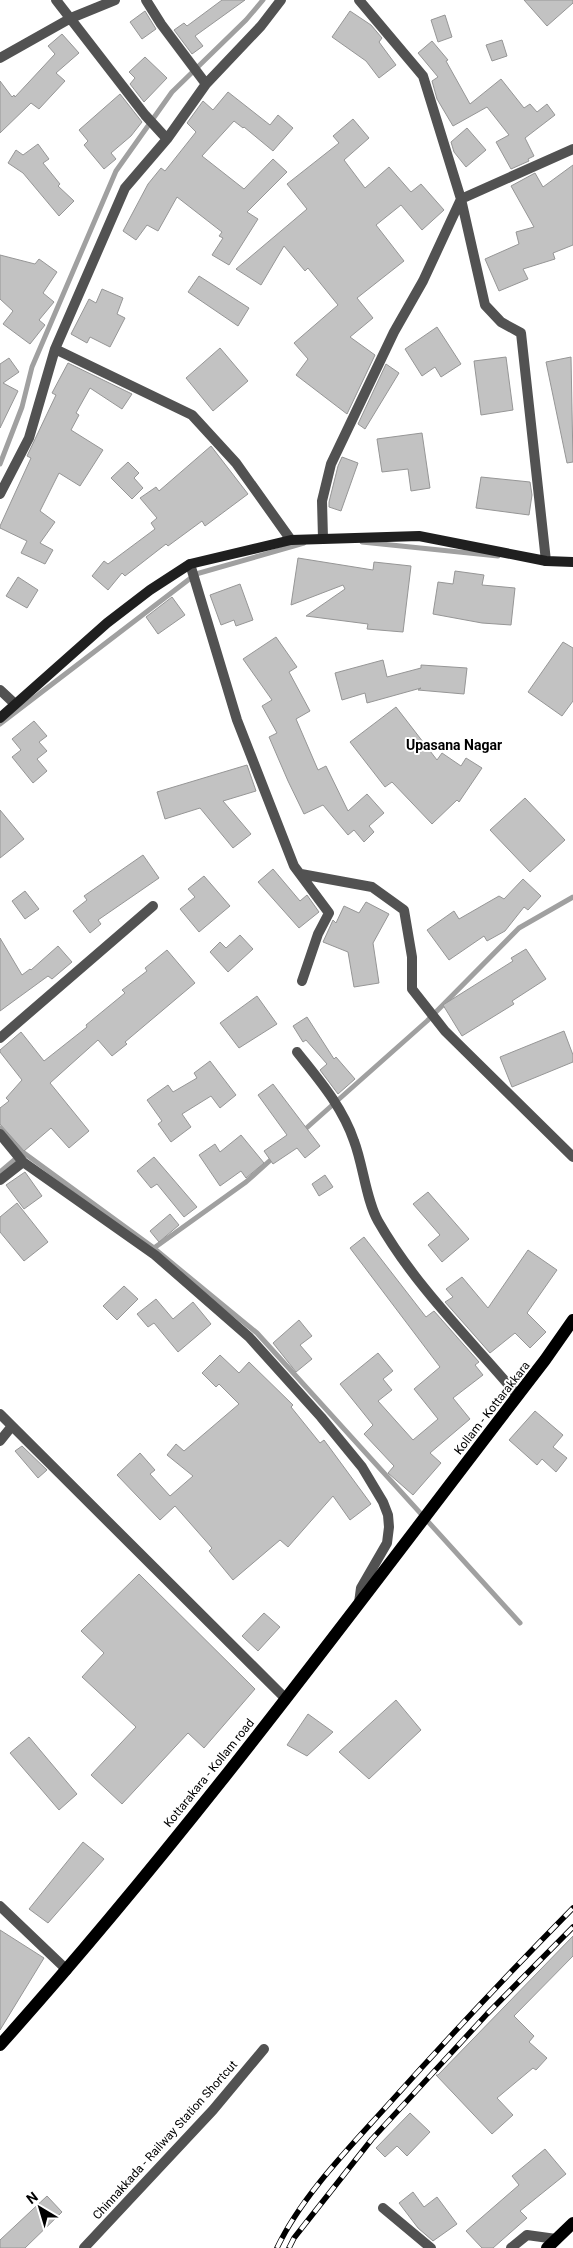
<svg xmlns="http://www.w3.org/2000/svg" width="573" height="2248" font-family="Roboto,sans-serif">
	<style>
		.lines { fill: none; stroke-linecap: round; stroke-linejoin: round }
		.stream { stroke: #a0a0a0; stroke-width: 5 }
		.building { fill: #c2c2c2; stroke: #969696 }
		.street { stroke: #525252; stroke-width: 10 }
		.secondary { stroke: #1f1f1f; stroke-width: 10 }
		.primary { stroke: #000; stroke-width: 12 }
		.rail-casing { stroke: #000; stroke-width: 5.5 }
		.rail { stroke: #fff; stroke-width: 4; stroke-dasharray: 11; stroke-linecap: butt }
		.labels { text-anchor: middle; stroke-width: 4; stroke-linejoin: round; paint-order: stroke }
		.street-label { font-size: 12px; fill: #000; stroke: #fff }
		.neighbourhood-label { font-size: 14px; font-weight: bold; fill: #000; stroke: #fff }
	</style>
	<rect width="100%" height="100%" fill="#fff"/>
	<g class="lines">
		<!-- stream -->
		<path class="stream" d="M0,464L22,407L32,367L116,171L172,92L246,20L263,0
			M362,542L498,556
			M0,724L196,574L304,543
			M0,1128L24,1153L154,1248L246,1182L275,1156
			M302,1132L427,1021L519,928L573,897
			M0,1172L19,1156
			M156,1250L257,1333L520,1623"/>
	</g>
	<!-- building -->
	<path class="building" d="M222,0H245L195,36L203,46L192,54L174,30L184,23L187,26Z
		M524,0H573V3L547,26Z
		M145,11L156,29L142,39L130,22Z
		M350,11L371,25L382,38L379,42L396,65L379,78L366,61L332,37Z
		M445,15L452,37L438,42L431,20Z
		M62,34L79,53L56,73L65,81L39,109L31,103L0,133V81L12,97L14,95L15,97L55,54L48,46Z
		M502,40L507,56L492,61L486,45Z
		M432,41L448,60L446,61L470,104L501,79L524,108L530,104L537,112L547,104L555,115L525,138L534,156L528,159L529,161L511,169L496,142L509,135L487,107L453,126L437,99L432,81L438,77L418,53Z
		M145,57L167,78L144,102L130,84L135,78L129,72Z
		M228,92L270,125L278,115L293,128L273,151L244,127L243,128L234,121L202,156L244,189L273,159L287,172L247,212L258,219L229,265L212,255L223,238L219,236L222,232L177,197L158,231L147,225L136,240L123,231L148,184L161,168L165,171L196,132L187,123L203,101L213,110Z
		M120,94L142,122L131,136L111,153L116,159L104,169L84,145L88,141L79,130Z
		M353,119L369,138L344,160L365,188L389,167L411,192L421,184L444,210L422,230L401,205L376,225L404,261L357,298L373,318L350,337L375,355L347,414L296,375L308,359L294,343L338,305L308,268L305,271L284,246L261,285L236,269L307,209L287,184L339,143L333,136Z
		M467,128L486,150L466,167L454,152L451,142Z
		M38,144L49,159L43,163L60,184L58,186L74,201L59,216L23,173L8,163L16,150L23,155Z
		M573,165V245L553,253L555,259L523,269L528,279L499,291L485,259L519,244L516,232L534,227L511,186L535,173L543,187Z
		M0,255L35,264L39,259L57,272L43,293L54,302L39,320L45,325L30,344L3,324L13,311L0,299Z
		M199,276L249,308L238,326L188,292Z
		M102,289L123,298L117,314L125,318L110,347L90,337L87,343L71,334L89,299L96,303Z
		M437,327L461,364L441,377L435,367L422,376L405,349Z
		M220,348L248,381L213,411L186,378Z
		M506,357L513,410L481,415L474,361Z
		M571,357L573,462L567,463L546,362Z
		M9,358L19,372L3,383L18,391L0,428V364Z
		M68,363L132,394L122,409L90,388L76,413L79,415L71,430L103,450L80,486L59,473L40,511L55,522L40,543L53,550L45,564L21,553L27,541L0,528V526L31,458L27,456L56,395L52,393Z
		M386,364L399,373L365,429L358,424Z
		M422,433L430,488L411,491L408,469L382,472L377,439Z
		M211,446L248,494L205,526L202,521L168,546L166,544L125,576L122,573L108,590L92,576L104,561L108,564L155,529L151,523L157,518L140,498L156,487L159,491Z
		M342,457L358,463L341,511L329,507V502L338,466Z
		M128,462L139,473L134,478L143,488L132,499L111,478Z
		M481,477L530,482L532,495L529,515L476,508Z
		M298,558L373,570L374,562L411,566L403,632L367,629L368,624L306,616L345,589L343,585L291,605Z
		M455,571L484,575L482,585L515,588L511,625L482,623L433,614L438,582L453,584Z
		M18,577L38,590L27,608L6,596Z
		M240,584L253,620L236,626L234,620L221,625L210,595Z
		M172,597L185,615L158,634L146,617Z
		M276,637L297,667L289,672L310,711L296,719L318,770L326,766L348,811L367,794L384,813L369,826L374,832L364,842L354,830L348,835L323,805L304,814L288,781L269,737L277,733L262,706L272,700L243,659Z
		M563,642L573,648V701L562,716L528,692Z
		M383,660L387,677L421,668V665L467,668L464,694L418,690L421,688L367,703L365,693L342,700L335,673Z
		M396,707L437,760L442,753L461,766L466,758L482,768L459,802L457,800L432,824L392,782L385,787L350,742Z
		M34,721L47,736L39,742L47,751L37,759L47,771L33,783L12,757L21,750L12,739Z
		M247,765L256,791L223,801L251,834L233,848L200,808L165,819L157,792Z
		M525,798L565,840L530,872L490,830Z
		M0,810L24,839L0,858Z
		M143,855L159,878L98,920L101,924L90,933L73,911L87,900L84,896Z
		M273,869L300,901L307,895L319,912L299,928L258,882Z
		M204,876L230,906L199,932L180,909L195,897L188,889Z
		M523,879L541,896L528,910L524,907L505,931L487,941L484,936L449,960L427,930L454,911L459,919L499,896L504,899Z
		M25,891L39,909L25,919L12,901Z
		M366,902L389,914L373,943L379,983L354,987L348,952L323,942L333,920L336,923L344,906L359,913Z
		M240,935L253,949L228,972L210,952L220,942L226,948Z
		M0,938L22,975L30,969L31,970L58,946L72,962L52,979L48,976L0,1011Z
		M526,949L546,979L512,1001L514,1004L462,1036L443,1005L513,961L511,958Z
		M167,950L195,983L125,1042L127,1044L112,1056L98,1040L50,1083L89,1131L69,1148L51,1128L24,1151L0,1124V1108L9,1101L6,1098L22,1080L0,1052V1050L21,1032L44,1061L87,1027L86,1025L125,993L122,990L147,971L145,968Z
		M257,996L277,1024L239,1048L220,1023Z
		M307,1017L334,1059L336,1057L355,1079L338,1094L320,1070L327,1064L306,1040L303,1042L293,1026Z
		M564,1031L573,1055V1062L512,1087L500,1057Z
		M210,1061L236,1095L220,1108L211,1096L182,1114L191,1127L171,1142L158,1124L162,1121L147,1100L168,1085L173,1092L197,1078L194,1073Z
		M273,1084L320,1146L305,1158L297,1148L273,1164L264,1151L287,1135L258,1095Z
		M241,1135L264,1163L246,1178L241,1171L220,1186L199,1155L215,1144L220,1152Z
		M154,1157L197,1207L184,1217L157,1184L151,1188L137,1171Z
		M25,1172L42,1196L24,1209L6,1185Z
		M325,1175L333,1187L319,1196L312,1184Z
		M428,1192L469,1239L442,1262L428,1245L440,1235L413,1204Z
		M17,1203L48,1242L24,1261L0,1232V1217Z
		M170,1214L179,1225L159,1242L150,1231Z
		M364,1237L426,1317L434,1311L479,1362L475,1365L483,1375L453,1398L470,1419L430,1453L441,1463L413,1495L388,1473L394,1466L364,1434L373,1425L340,1384L378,1353L393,1371L383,1379L392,1390L378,1401L413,1440L438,1419L414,1389L440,1367L350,1248Z
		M528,1250L557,1270L527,1313L546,1332L530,1348L515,1333L490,1353L445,1302L453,1297L446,1289L462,1277L488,1308Z
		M124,1286L138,1299L117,1320L103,1306Z
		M156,1299L173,1319L193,1302L211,1324L178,1352L154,1323L148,1327L137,1314Z
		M299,1320L312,1336L300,1345L312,1359L296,1372L273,1343Z
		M220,1355L239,1373L249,1362L293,1405L291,1407L320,1443L324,1440L371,1504L350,1520L333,1496L288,1547L280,1540L233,1580L209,1551L212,1548L175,1506L160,1520L117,1475L140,1453L155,1470L150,1474L170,1496L193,1476L167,1455L176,1444L184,1451L239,1404L219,1384L216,1387L202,1373Z
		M535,1411L563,1435L553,1447L567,1458L556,1472L542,1459L537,1465L509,1440Z
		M22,1446L47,1470L38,1478L15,1451Z
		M139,1574L255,1689L204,1748L188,1733L122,1804L91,1775L136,1727L82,1677L104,1653L81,1631Z
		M264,1613L280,1627L258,1651L242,1636Z
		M396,1700L421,1730L369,1779L339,1752Z
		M308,1714L333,1732L307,1756L287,1745Z
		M29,1737L77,1794L59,1810L10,1753Z
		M83,1842L104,1859L48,1923L29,1909Z
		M0,1930L44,1958L0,2030Z
		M573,1936V1956L514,2016L534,2036L529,2042L547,2058L536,2070L533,2068L497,2098L513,2115L492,2134L436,2075H438Z
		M410,2113L430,2132L407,2156L397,2146L385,2157L376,2148Z
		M545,2149L566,2174L520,2211L527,2218L493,2248H482L466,2231L519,2185L512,2176Z
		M413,2192L424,2207L437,2197L457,2224L433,2241L418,2228L399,2203Z
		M47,2196L62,2212L25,2248H0V2240Z"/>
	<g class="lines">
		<!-- street -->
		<path class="street" d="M56,0L145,115L167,139
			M146,0L161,24L206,84
			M359,0L423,76L461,199L485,305L501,322L521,333L546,561
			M0,58L71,18L115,0
			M55,349L192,415L236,463L291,540
			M0,494L29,438L55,349L125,188L167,139L206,84L261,26L281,0
			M323,538L322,501L331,464L394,332L423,281L461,199L573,149
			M190,564L237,720L294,866L329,913L318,934L302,981
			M0,690L15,704
			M301,874L372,887L404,910L412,957V989L445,1031L573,1157
			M0,1038L153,906
			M297,1052C319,1080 342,1106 354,1141C363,1164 366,1200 378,1221C415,1286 470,1339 518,1396
			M0,1134L23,1162L155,1255L249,1337L321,1417L362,1467L383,1502L388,1515L389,1527L387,1543L361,1588L359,1603
			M0,1180L23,1162
			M0,1414L286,1699
			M0,1441L12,1426
			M0,1906L67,1970
			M383,2208L431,2248
			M84,2248L213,2110L264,2049
			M511,2248L527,2235L556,2239"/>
		<!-- secondary -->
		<path class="secondary" d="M0,718L107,623L150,590L190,564L291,540L419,536L546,561L573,562"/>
		<!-- primary -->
		<path class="primary" d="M0,2045C195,1828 367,1591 545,1360L573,1320
			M547,2248L573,2223"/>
		<defs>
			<path id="rail" d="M277,2248C301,2197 348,2149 386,2107C447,2039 509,1973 573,1908
				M289,2248L294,2238L372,2139L487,2014L573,1927"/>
		</defs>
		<!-- rail casing -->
		<use href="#rail" class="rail-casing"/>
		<!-- rail -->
		<use href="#rail" class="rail"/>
	</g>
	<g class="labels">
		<!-- street labels -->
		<g class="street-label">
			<text transform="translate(492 1408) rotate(-52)" y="4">Kollam - Kottarakkara</text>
			<text transform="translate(209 1773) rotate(-51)" y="4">Kottarakara - Kollam road</text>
			<text transform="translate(165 2140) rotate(-48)" y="4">Chinnakkada - Railway Station Shortcut</text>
		</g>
		<!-- neighbourhood labels -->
		<g class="neighbourhood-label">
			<text x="454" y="750">Upasana Nagar</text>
		</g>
	</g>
	<!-- north arrow -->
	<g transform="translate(40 2208) rotate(322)" stroke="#ffffff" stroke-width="4" paint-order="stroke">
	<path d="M0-4L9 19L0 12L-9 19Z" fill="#000000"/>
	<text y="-8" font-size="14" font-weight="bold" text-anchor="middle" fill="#000000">N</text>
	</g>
</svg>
